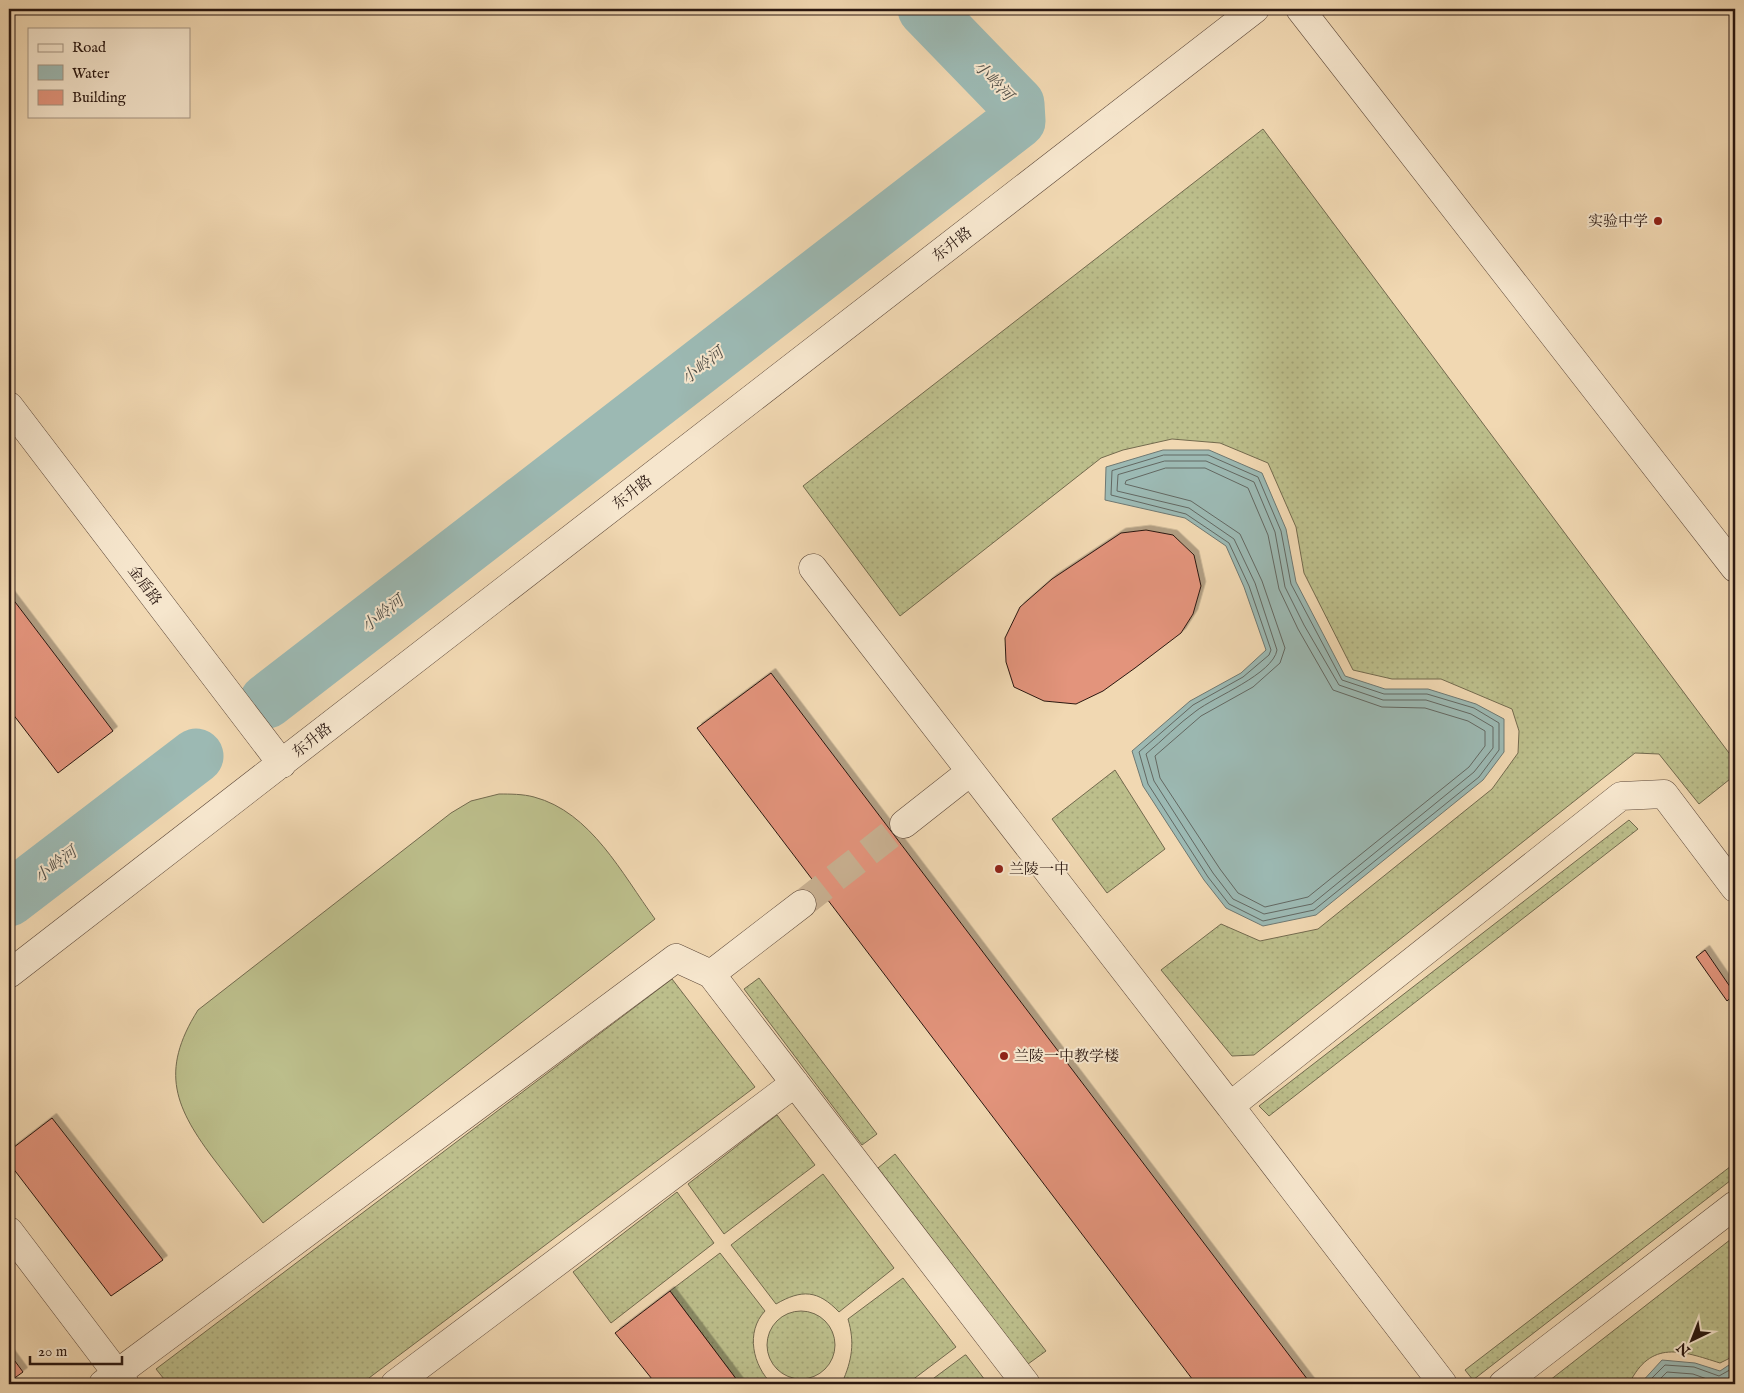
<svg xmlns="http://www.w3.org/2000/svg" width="1744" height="1393" font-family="'IM FELL English','Noto Serif SC',serif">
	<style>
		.grass { fill: url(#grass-dots); stroke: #736a4e }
		.garden { fill: #bcbe8b; stroke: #736a4e }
		.water { fill: #9cb9b3; stroke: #6e7872 }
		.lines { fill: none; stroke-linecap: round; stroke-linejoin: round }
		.shore { stroke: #636862; stroke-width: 1 }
		.river { stroke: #9cb9b3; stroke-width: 55 }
		.building { fill: #e3947c; stroke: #2a1710; filter: url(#shadow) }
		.minor-tunnel { stroke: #c9b192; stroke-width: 28; stroke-dasharray: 28 14; stroke-linecap: butt }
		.minor-casing { stroke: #5c4738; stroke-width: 29 }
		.minor { stroke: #f6e6cd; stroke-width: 28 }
		.poi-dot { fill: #8f2418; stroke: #f6e6cd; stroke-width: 2 }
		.labels { text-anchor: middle; stroke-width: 4; stroke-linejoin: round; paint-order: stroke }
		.poi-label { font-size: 15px; fill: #2a1710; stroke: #f6e6cd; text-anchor: start }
		.street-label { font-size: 15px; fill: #2a1710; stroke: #f6e6cd }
		.water-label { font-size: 16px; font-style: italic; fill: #525049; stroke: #f6e6cd }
	</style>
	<defs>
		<pattern id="grass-dots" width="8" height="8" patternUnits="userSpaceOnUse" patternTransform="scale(1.25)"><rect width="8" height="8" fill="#bcbe8b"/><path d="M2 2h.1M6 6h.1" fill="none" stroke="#a2a377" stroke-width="1.8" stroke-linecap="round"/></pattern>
		<filter id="shadow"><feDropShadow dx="4.5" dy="-4.5" stdDeviation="0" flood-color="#0004"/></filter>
	</defs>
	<rect width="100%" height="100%" fill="#f1d8b2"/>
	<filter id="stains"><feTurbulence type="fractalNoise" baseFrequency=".004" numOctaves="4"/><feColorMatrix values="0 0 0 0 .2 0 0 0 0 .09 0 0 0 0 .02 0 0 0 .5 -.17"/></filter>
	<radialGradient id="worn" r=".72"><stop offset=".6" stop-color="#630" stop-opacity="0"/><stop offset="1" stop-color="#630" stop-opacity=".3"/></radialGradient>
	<!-- grass -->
	<path class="grass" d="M1263,129L1735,761V775L1699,804L1659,754L1635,753L1254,1055L1232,1056L1161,970L1221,924L1260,941L1318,929L1492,789L1518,753L1519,731L1512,709L1441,679H1392L1353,670L1304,573L1296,527L1268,463L1220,443L1172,439L1123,450L1101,458L900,616L803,486Z
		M1115,770L1165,849L1107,893L1052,819Z
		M1629,820L1638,829L1269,1116L1259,1106Z
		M759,978L877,1134L862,1145L744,989Z
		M672,979L755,1087L361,1384H168L156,1369Z
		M777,1115L815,1165L724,1234L688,1184Z
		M895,1154L1046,1351L1028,1364L878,1168Z
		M1735,1163V1177L1473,1380L1465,1370Z
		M823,1174L894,1268L839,1312C818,1290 802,1289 776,1304L731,1245Z
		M677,1192L714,1243L611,1323L573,1272Z
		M1735,1236V1335L1730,1358L1720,1363C1682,1351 1651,1339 1629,1384H1545Z
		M720,1253L765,1311C745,1332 753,1366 772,1384H740L670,1291Z
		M903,1278L956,1347L907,1384H844L842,1383C852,1360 855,1343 848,1319Z
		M767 1345a34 34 0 1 1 68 0a34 34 0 1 1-68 0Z
		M966,1355L988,1384H926L965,1355Z"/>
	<!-- garden -->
	<path class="garden" d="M499,794C510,794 523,794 534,797C591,812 622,874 655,919L263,1223C247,1203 232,1182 216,1162C175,1108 159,1072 198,1010L451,813L471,801Z"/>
	<!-- water -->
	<path class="water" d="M1163,450H1209L1262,473L1286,529L1296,582L1345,676L1385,689H1428L1476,704L1504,719V752L1483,780L1316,915L1263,926L1226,908L1204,880L1143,786L1132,751L1190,701L1241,673L1266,650L1244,587L1226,546L1185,518L1105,500L1106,467Z
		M1662,1360L1695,1363L1720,1371L1735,1361V1384H1640Z"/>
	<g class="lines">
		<!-- shore -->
		<path class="shore" d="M1164,455H1208L1258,477L1281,531L1291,584L1342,680L1384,694H1427L1474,708L1499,723V750L1479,777L1314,910L1263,921L1229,904L1208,877L1148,784L1139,752L1193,705L1243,677L1269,655L1271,650L1249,586L1229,543L1186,514L1111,495L1112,471Z
			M1165,461H1206L1254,482L1275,532L1285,587L1304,625L1339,685L1383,700H1426L1471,714L1493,727V748L1474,772L1312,904L1264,914L1233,899L1213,873L1154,781L1146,754C1163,740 1178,724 1196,711C1214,697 1273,674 1277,650L1255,583L1234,539L1189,508L1117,491L1118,475Z
			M1166,468H1205L1248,488L1268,535L1279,589L1298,629L1333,690L1382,707L1425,708L1468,721L1485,731V746L1469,767L1308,897L1265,907L1238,893L1220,869L1160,778L1155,756L1201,716L1253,687L1280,663L1285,648L1262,581L1240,534L1191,501L1125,484L1126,481Z
			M1646,1384L1665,1365L1694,1367L1719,1376L1735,1367
			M1655,1384L1667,1372L1693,1374L1718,1383L1735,1375"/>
		<!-- river -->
		<path class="river" d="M267,701L1018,121L1017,104L925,9
			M9,899L196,756"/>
	</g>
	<!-- building -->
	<path class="building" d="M1146,530L1173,535L1194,555L1201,586L1193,614L1181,633L1135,668L1103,691L1076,704L1044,701L1014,687L1006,662L1005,638L1020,607L1052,579L1121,533Z
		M9,594L113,731L58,773L9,709Z
		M771,673L1311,1384H1196L697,728Z
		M1705,950L1735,994L1727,1001L1696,957Z
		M52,1118L163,1260L111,1296L9,1163V1151Z
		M670,1291L740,1384H656L615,1333Z
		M9,1353L23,1372L9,1382Z"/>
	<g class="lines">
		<!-- minor-tunnel -->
		<path class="minor-tunnel" d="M802,904L904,824"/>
		<defs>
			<path id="minor" d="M1300,9L1735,568
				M9,406L282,764
				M813,568L1230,1106L1621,796L1664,794L1735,888
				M904,824L970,772
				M802,904L711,974L1026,1384
				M9,974L1255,9
				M1230,1106L1443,1384
				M9,1231L125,1384
				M103,1384L676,958L711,974
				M395,1384L795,1083
				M1503,1384L1735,1205"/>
		</defs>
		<!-- minor casing -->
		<use href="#minor" class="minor-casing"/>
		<!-- minor -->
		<use href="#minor" class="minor"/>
	</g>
	<!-- markers -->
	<g class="poi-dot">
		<circle cx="1658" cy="221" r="5"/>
		<circle cx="999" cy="869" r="5"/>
		<circle cx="1004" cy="1056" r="5"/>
	</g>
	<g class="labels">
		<!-- poi labels -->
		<g class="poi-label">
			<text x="1648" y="226" text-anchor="end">实验中学</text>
			<text x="1009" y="874">兰陵一中</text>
			<text x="1014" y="1061">兰陵一中教学楼</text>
		</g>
		<!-- street labels -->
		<g class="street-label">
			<text transform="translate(952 244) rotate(-38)" y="5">东升路</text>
			<text transform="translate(632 492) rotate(-38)" y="5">东升路</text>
			<text transform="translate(145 585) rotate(53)" y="5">金盾路</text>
			<text transform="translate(312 740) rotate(-38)" y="5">东升路</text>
		</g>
		<!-- water labels -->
		<g class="water-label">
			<text transform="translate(994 80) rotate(46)" y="6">小岭河</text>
			<text transform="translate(702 365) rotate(-38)" y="6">小岭河</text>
			<text transform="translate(382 613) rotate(-38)" y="6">小岭河</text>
			<text transform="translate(55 864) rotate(-37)" y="6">小岭河</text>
		</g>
	</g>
	<!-- margin -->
	<rect width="1744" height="1393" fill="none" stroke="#f1d8b2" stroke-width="30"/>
	<rect x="10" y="10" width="1724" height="1373" fill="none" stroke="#2a1710" stroke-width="2.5"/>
	<rect x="15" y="15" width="1714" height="1363" fill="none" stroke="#2a1710"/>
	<!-- legend -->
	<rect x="28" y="28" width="162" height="90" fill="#f6e6cd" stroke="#a49381"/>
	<rect x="38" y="44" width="25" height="8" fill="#f6e6cd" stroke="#a49381"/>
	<text x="72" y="52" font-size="15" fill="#2a1710">Road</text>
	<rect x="38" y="65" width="25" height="15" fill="#9cb9b3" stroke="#a49381"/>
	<text x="72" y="78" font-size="15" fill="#2a1710">Water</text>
	<rect x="38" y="90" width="25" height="15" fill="#e3947c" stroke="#a49381"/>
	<text x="72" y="102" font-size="15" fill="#2a1710">Building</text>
	<!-- north arrow -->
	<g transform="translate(1692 1340) rotate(223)" stroke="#f6e6cd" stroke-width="4" paint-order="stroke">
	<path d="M0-4L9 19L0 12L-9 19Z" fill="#2a1710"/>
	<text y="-8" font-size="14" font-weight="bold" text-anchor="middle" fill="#2a1710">N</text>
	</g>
	<!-- scale -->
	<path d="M30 1356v8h92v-8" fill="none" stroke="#2a1710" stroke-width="2.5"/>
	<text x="38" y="1356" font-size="15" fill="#2a1710" stroke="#f6e6cd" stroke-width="4" paint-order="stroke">20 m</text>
	<rect width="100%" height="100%" filter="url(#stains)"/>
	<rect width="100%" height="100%" fill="url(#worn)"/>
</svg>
